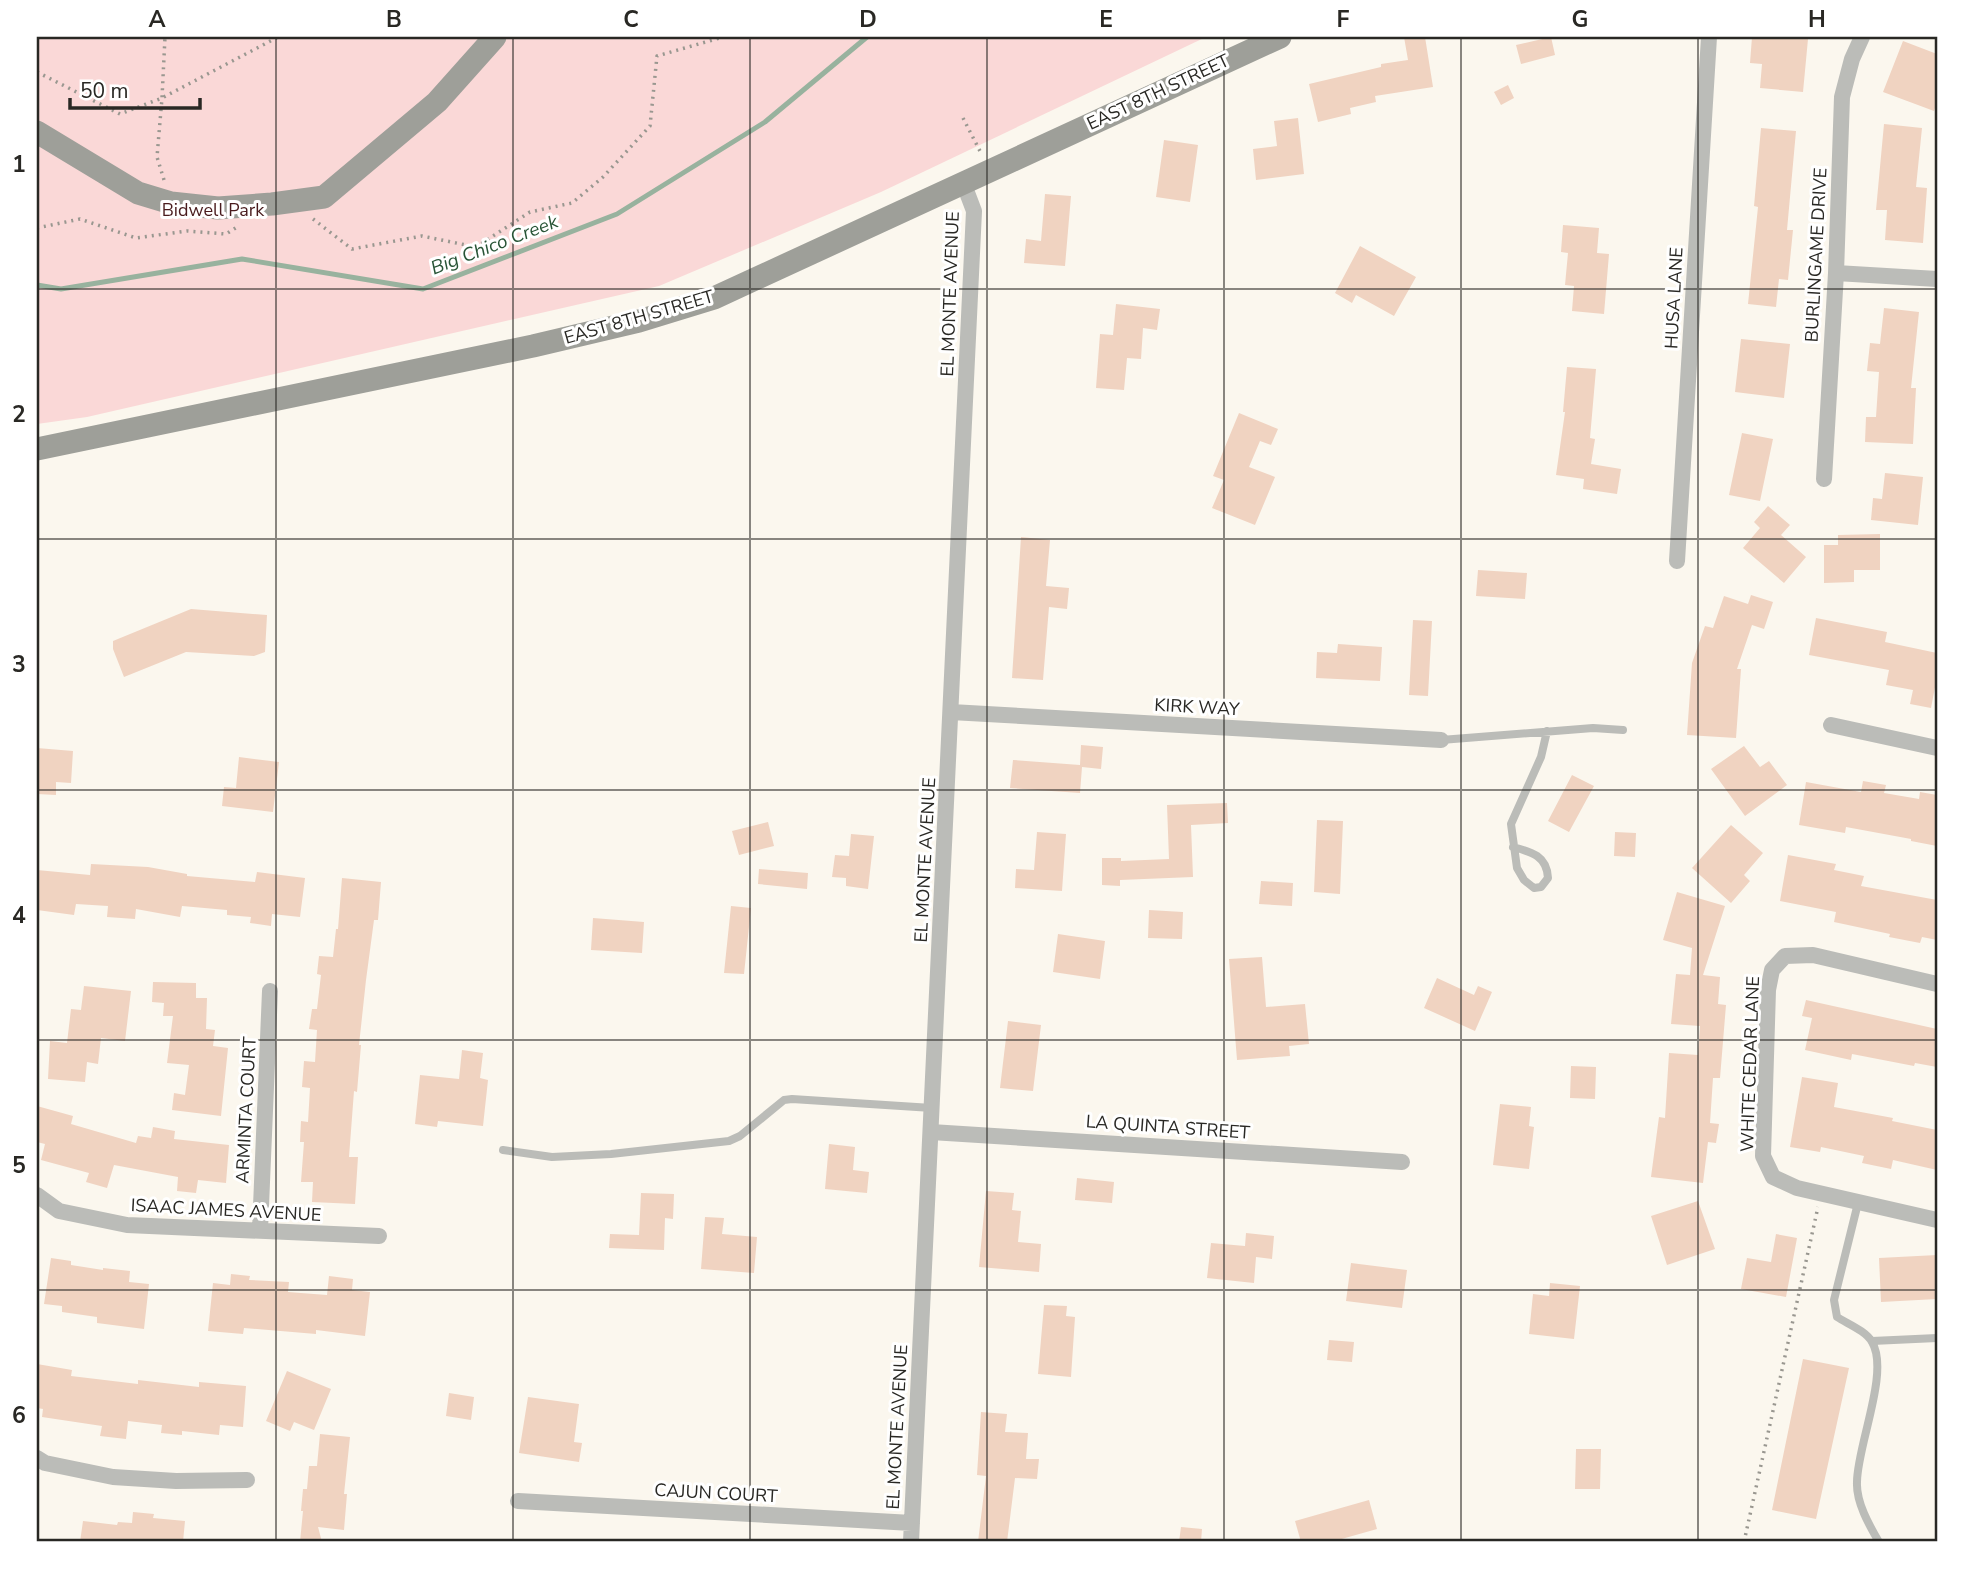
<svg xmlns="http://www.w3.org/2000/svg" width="1974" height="1579" font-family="'Nunito Sans',sans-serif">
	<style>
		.green { fill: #fad8d7 }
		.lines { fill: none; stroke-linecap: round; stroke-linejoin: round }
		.stream { stroke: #98b29e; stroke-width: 5 }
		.building { fill: #f0d3c1 }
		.path { stroke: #999790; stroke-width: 3.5; stroke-dasharray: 2 5; stroke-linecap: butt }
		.lane { stroke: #bbbcb8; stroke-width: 8 }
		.street { stroke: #bbbcb8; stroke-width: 16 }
		.secondary { stroke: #9e9f99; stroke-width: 23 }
		.grid { fill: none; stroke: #292824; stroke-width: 2; stroke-opacity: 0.55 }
		.labels { text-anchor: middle; stroke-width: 6; stroke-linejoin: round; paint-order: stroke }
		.street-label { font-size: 18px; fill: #292824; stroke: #fff }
		.park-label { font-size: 18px; fill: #491b1d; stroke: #fff }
		.water-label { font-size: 19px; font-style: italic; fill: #285436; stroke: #fff }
		.neatline { fill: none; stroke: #292824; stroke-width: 2.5 }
		.grid-label { font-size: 23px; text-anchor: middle; font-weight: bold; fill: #292824 }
	</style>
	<rect width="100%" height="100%" fill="#fbf7ee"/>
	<!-- green -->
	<path class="green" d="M37,37H1206L881,192L659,286L87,417L37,424Z"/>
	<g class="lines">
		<!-- stream -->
		<path class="stream" d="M37,285L61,289L242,259L423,289L617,214L765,122L867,37"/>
	</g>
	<!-- building -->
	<path class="building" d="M1404,37H1425L1433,87L1375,96L1376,102L1350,108L1351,114L1318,122L1309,84L1381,67V64L1408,60Z
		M1551,37L1555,55L1521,64L1516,45Z
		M1752,37L1808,39L1803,92L1760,88L1762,64L1750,63Z
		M1903,41L1937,54V102L1934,111L1883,92Z
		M1508,85L1514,98L1501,105L1494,92Z
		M1298,118L1304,174L1256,180L1253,149L1277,146L1274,121Z
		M1884,124L1922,128L1916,187L1927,188L1923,243L1885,240L1887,210H1876Z
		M1761,128L1796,131L1787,230H1793L1788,280L1779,279L1776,307L1748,304L1758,207L1754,206Z
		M1164,140L1198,145L1190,202L1156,197Z
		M1045,194L1071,196L1065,266L1024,263L1026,239L1041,241Z
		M1563,225L1599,228L1597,253L1609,254L1604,314L1572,311L1574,286L1565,285L1568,253L1561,252Z
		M1360,246L1416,277L1394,316L1356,295L1352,303L1335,293Z
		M1116,304L1160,309L1157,330L1143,328L1141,359L1127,358L1124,390L1096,388L1100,334L1113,335Z
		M1884,308L1919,312L1911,388H1916L1913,444L1865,442L1866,417H1876L1879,372L1867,371L1870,343L1880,344Z
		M1741,339L1790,344L1784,398L1735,392Z
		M1567,367L1596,369L1590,438L1595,439L1591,464L1621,469L1617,494L1583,489L1584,479L1556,475L1565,412H1563Z
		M1239,413L1278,429L1271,445L1260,441L1249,467L1275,477L1255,525L1212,508L1224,480L1213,476Z
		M1742,433L1773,439L1760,501L1729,495Z
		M1885,473L1923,477L1918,525L1871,520L1873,498L1882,499Z
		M1768,506L1790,525L1781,535L1806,557L1784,583L1743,548L1760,528L1754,522Z
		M1880,534V570H1854V582L1824,583V545H1838V535Z
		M1021,537L1050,540L1046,586L1069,588L1067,609L1049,607L1043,680L1012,678Z
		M1478,570L1527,573L1525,599L1476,596Z
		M1751,595L1773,602L1764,629L1752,625L1737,669H1741L1736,738L1687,735L1692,663L1705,626L1713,628L1724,596L1748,604Z
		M191,609L267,615L265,652L254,656L186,652L124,677L113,649V641Z
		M1816,618L1887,632L1885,642L1937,653V677L1931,708L1910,704L1913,690L1886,685L1889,670L1809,655Z
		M1413,620L1432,621L1428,696L1409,695Z
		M1338,644L1382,647L1380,681L1316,678L1317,652L1337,653Z
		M1081,745L1103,747L1101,769L1082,767L1080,793L1010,788L1013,760L1080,765Z
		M1744,746L1760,767L1769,761L1787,785L1745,816L1711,769Z
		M37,748L73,751L71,783L56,782V795L37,794Z
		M239,757L279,762L273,812L222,806L224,787L236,788Z
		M1572,775L1594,786L1569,832L1548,821Z
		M1863,781L1886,785L1884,793L1919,799L1920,792L1937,795V846L1911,841V839L1846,827L1845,833L1799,825L1806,782L1861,792Z
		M1227,803L1228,823L1191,825L1193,877L1120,880V886L1102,885V858H1121V861L1169,859L1167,805Z
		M1317,820L1343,821L1340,894L1314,892Z
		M768,822L774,846L739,855L732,831Z
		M1731,825L1763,853L1744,875L1750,881L1731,903L1692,868Z
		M1037,832L1066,834L1062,891L1015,888L1016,869L1034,870Z
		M1615,832L1636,833L1635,857L1614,856Z
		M851,834L874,836L868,889L846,886V878L832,877L835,855L849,856Z
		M1788,855L1836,864L1834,870L1864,876L1861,886L1937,900V940L1922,937L1920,943L1889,937L1890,934L1834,922L1836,912L1780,901Z
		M91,864L148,867L187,874V876L255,882L257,872L305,878L300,917L272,914L271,926L250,923L251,917L227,915V910L182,906L180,917L136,909L135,919L107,917L108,906L76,904L74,915L37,910V870L90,875Z
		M759,869L808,873L807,889L758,884Z
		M342,878L381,882L378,920H374L366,980L359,1045H361L357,1092L354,1091L349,1157H358L355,1204L312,1202L313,1182H301L304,1142H300L301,1121L308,1122L310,1088L302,1087L304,1061L315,1062L317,1030L309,1029L312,1009H317L321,975L317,974L319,956L333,957L336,929H338Z
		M1261,881L1293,883L1292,906L1259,904Z
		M1677,892L1725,906L1703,975L1720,977L1718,1004L1726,1005L1720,1078H1713L1710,1123L1719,1124L1716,1143L1708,1142L1703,1183L1651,1177L1659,1117L1665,1118L1669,1053L1698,1055L1700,1026L1671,1024L1676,974L1690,975L1692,948L1663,940Z
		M731,906L751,908L744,974L724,973Z
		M1149,910L1183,912L1182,939L1148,938Z
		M593,918L644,922L642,953L591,950Z
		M1058,934L1105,941L1100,979L1053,972Z
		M1262,957L1266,1007L1305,1004L1309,1044L1289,1046L1290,1056L1237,1060L1229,959Z
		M1437,978L1474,995L1478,986L1492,992L1475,1031L1424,1008Z
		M153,982L196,983V998H207L206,1029L215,1030L213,1046L228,1048L221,1116L172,1110L174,1093L185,1095L189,1065L167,1063L173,1016H163L164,1003L152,1002Z
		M84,986L131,991L125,1041L101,1038L98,1064L87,1062L85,1082L48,1079L50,1041L67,1043L71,1009L81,1010Z
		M1806,1000L1937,1029V1067L1915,1063L1914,1066L1852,1054L1851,1060L1805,1050L1812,1018L1802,1016Z
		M1008,1021L1041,1025L1033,1091L1000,1088Z
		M462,1050L483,1053L480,1078L488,1080L483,1126L438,1121L437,1127L415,1124L420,1075L459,1079Z
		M1571,1066L1596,1067L1595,1099L1570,1098Z
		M1802,1077L1838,1083L1834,1107L1893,1118L1892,1121L1937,1130V1170L1893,1160L1891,1169L1862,1163L1864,1156L1821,1147L1820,1152L1790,1147Z
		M1500,1104L1531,1107L1529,1126L1534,1127L1529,1169L1493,1165Z
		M37,1106L73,1116L71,1124L136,1143L138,1136L151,1138L153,1127L175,1131L174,1139L229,1145L226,1183L198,1180L196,1193L177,1191L178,1177L114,1165L107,1188L86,1182L89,1173L41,1160L45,1144L37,1142Z
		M829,1144L855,1147L853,1170L869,1172L867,1193L825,1189Z
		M1077,1178L1114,1182L1112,1203L1075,1200Z
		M986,1191L1014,1193L1012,1210L1021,1211L1018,1242L1041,1244L1039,1272L979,1267Z
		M641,1193L674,1194L673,1219L665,1218L664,1250L609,1248L610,1234L639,1235Z
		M1698,1201L1715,1249L1667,1265L1651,1216Z
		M705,1217L724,1218L722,1234L757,1237L754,1273L701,1269Z
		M1246,1233L1274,1236L1272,1259L1256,1257L1254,1283L1207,1278L1211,1243L1245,1246Z
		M1776,1234L1797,1238L1786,1297L1741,1289L1747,1258L1771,1262Z
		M1937,1255V1299L1881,1302L1879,1258Z
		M51,1258L71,1261V1265L103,1270V1268L130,1271L129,1282L149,1284L144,1329L97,1323V1317L62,1312V1306L44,1304Z
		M1351,1263L1407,1270L1402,1308L1346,1301Z
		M231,1274L250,1276L249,1280L289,1282L288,1292L327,1295L329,1276L353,1279L352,1290L370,1292L365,1336L316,1330V1334L244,1328L243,1334L208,1331L213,1283L230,1285Z
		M1550,1283L1580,1286L1574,1339L1529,1334L1533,1294L1549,1296Z
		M1044,1305L1067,1306L1066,1316L1075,1317L1071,1377L1038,1374Z
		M1329,1340L1354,1342L1352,1362L1327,1360Z
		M1803,1359L1849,1368L1816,1519L1772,1510Z
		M37,1364L72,1370L71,1376L138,1384V1380L199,1387V1382L246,1386L243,1427L220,1425L219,1435L182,1431V1435L161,1433L162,1425L128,1421L126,1439L100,1436L102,1426L42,1417L43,1409L37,1408Z
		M287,1371L331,1389L314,1430L294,1422L290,1431L266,1421Z
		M449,1393L474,1397L471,1420L446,1416Z
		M528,1397L579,1404L574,1442L582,1443L579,1462L519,1453Z
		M981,1412L1007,1414L1005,1432L1028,1433L1026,1459H1039L1037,1479L1015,1478L1007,1542H978L986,1476L977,1475Z
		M320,1434L350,1437L344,1494H347L344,1530L318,1527L322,1542H300L303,1511H301L303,1489H307L309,1466H317Z
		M1576,1449H1601L1600,1489H1575Z
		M1369,1500L1377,1529L1331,1542H1301L1295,1521Z
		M133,1512L154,1514L153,1518L185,1521L183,1542H80L83,1521L117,1525L118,1522L132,1523Z
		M1181,1527L1202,1529L1201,1542H1179Z"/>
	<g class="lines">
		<!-- path -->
		<path class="path" d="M37,72L120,114L162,98L278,37
			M963,118L982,155
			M164,180L157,157L162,98L165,37
			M313,219L352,249L422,236L476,247L530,212L572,203L603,177L650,126L657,56L723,37
			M37,228L80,219L136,238L187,231L226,234L237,227
			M1744,1542L1818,1207"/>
		<!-- lane -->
		<path class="lane" d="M1441,740L1593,728L1623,730
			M1513,847C1532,852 1547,856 1548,878L1541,887L1534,888L1524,880L1517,868L1511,824L1541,757L1547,731
			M503,1150L552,1157L611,1154L729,1141L740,1136L784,1100L792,1099L932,1108
			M1858,1203L1834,1300L1837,1317C1848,1324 1866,1331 1872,1342C1890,1372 1857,1446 1857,1482C1856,1502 1869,1525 1879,1542
			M1872,1341L1937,1338"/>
		<!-- street -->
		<path class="street" d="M1836,273L1937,279
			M1824,479L1836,273L1842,97L1852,59L1862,37
			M1677,561L1709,37
			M951,712L1441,740
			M1831,725L1937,748
			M1937,984L1813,955L1785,956L1772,970L1768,990L1763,1156L1773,1177L1797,1188L1937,1220
			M931,1132L1402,1162
			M37,1195L59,1211L127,1225L379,1236
			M260,1230L270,991
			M37,1458L45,1463L113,1477L176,1481L247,1480
			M518,1501L912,1523
			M911,1542L974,211L963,182"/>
		<!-- secondary -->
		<path class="secondary" d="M37,132L138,193L171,203L218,208L272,204L324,197L437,102L495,37
			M37,449L533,346L639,321L714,298L1280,37"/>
	</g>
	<!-- grid -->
	<path class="grid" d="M276,37V1542M513,37V1542M750,37V1542M987,37V1542M1224,37V1542M1461,37V1542M1698,37V1542M37,289H1937M37,539H1937M37,790H1937M37,1040H1937M37,1290H1937"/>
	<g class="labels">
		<!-- street labels -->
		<g class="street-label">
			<text transform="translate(1158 92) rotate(-25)" y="6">EAST 8TH STREET</text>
			<text transform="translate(1816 255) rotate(-87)" y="6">BURLINGAME DRIVE</text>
			<text transform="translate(950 294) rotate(-88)" y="6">EL MONTE AVENUE</text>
			<text transform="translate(1674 298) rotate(-87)" y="6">HUSA LANE</text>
			<text transform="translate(639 317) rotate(-16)" y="6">EAST 8TH STREET</text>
			<text transform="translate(1197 707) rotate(3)" y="6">KIRK WAY</text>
			<text transform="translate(925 860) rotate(-87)" y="6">EL MONTE AVENUE</text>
			<text transform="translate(1750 1064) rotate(-88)" y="6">WHITE CEDAR LANE</text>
			<text transform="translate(246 1110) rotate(-87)" y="6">ARMINTA COURT</text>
			<text transform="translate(1168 1127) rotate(4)" y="6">LA QUINTA STREET</text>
			<text transform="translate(226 1210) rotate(3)" y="6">ISAAC JAMES AVENUE</text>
			<text transform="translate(897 1427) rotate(-87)" y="6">EL MONTE AVENUE</text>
			<text transform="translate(716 1493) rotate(3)" y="6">CAJUN COURT</text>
		</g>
		<!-- park labels -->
		<g class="park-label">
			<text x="213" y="216">Bidwell Park</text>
		</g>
		<!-- water labels -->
		<g class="water-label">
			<text transform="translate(494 244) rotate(-21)" y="7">Big Chico Creek</text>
		</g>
	</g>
	<!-- border -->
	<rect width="1974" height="1579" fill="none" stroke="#ffffff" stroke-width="77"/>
	<!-- scale -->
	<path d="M70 98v10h130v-10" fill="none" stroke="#292824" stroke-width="3.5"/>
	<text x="80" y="98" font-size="21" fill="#292824" stroke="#ffffff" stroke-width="5" paint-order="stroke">50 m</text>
	<rect x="38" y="38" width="1898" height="1502" class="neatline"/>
	<g class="grid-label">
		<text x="157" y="27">A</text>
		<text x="394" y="27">B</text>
		<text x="631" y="27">C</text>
		<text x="868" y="27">D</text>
		<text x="1106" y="27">E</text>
		<text x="1343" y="27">F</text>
		<text x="1580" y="27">G</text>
		<text x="1817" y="27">H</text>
		<text x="19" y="172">1</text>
		<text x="19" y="422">2</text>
		<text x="19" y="672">3</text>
		<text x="19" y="923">4</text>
		<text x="19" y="1173">5</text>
		<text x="19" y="1423">6</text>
	</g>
</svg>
